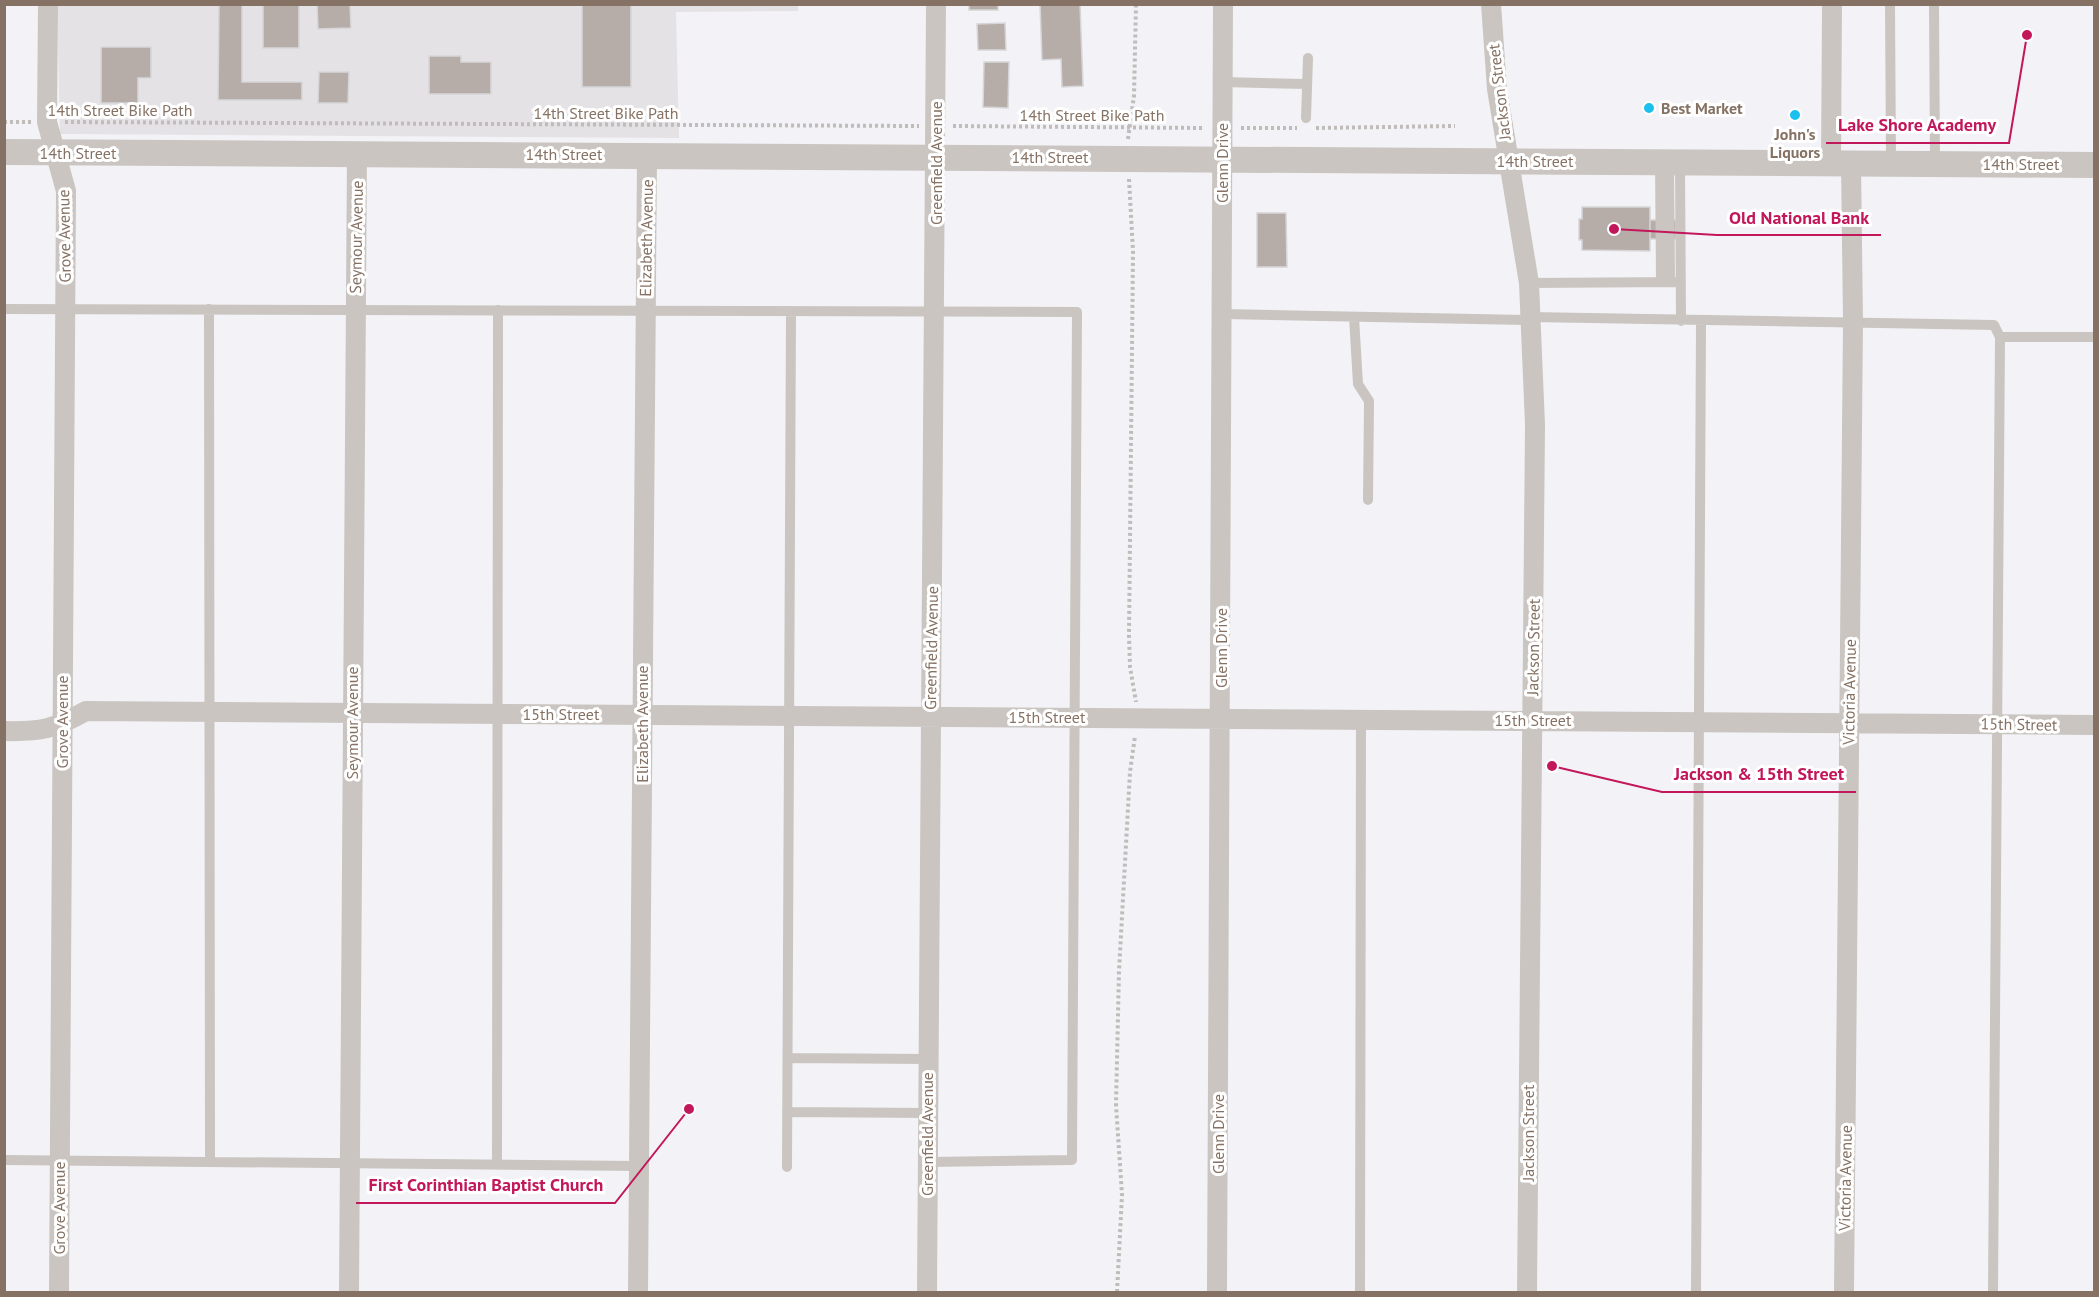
<svg xmlns="http://www.w3.org/2000/svg" width="2099" height="1297" viewBox="0 0 2099 1297" font-family="'PT Sans',sans-serif">
<rect width="100%" height="100%" fill="#f3f3f7"/>
<path fill="#e4e2e4" d="M798 4V11L676 12 679 138 60 134 57 5Z"/>
<path fill="#b7ada8" stroke="#d6d6d8" stroke-width="1.5" d="M219 4H242V82H302V100H218Z
M263 4H299V48H263Z
M317 4H350L351 28 318 29Z
M582 4H631V87H582Z
M969 4H998V10H969Z
M1040 4H1080L1083 86 1062 87 1061 59 1042 60Z
M1005 23 1006 50H978L977 24Z
M101 47H151V78H138V103H101Z
M429 56H461V62H491V94H429Z
M984 62H1009L1008 108 983 107Z
M319 72H349L348 103H318Z
M1582 207H1650V251L1582 250V240H1579V219H1582Z
M1257 213H1286L1287 267H1257Z
M1650 220H1676V239H1650Z"/>
<g fill="none" stroke-linecap="round" stroke-linejoin="round">
<path stroke="#bfbcb9" stroke-width="4" stroke-dasharray="3 3" stroke-linecap="butt" d="M4 122H31
M65 122 919 126
M953 126 1204 128
M1241 128H1297
M1316 128 1455 126
M1128 139 1134 96 1136 4
M1129 179 1133 251 1129 635 1130 667 1136 702
M1117 1292 1122 1195 1116 1105 1119 971 1130 772 1135 736"/>
<path stroke="#cac5c1" stroke-width="10" d="M1890 4 1891 163
M1934 4 1935 163
M1222 82 1307 84
M1306 118 1308 58
M1660 162 1661 282
M1669 162 1670 282
M1680 162 1681 321
M1529 283 1681 282
M4 309 1077 312 1072 1160 927 1162
M209 309 210 1162
M1223 314 1531 320
M1354 317 1358 384 1369 401 1368 500
M1531 317 1994 325 2000 337 1993 1292
M2000 337H2094
M788 1058 928 1059
M787 1112 928 1113
M4 1160 639 1166
M497 1164 498 310
M787 1167 791 311
M1360 1292 1361 719
M1696 1292 1701 322"/>
<path stroke="#cac5c1" stroke-width="20" d="M48 4 47 122 66 191 59 1292
M1491 4 1497 89 1529 283 1535 425 1527 1292
M1831 163 1832 4
M4 731C41 732 54 729 86 711L2094 725
M349 1292 357 153
M638 1292 647 155
M927 1292 936 4
M1217 1292 1223 4
M1844 1292 1853 322 1851 163"/>
<path stroke="#cac5c1" stroke-width="26" d="M4 152 2094 165"/>
</g>
<g fill="#1cc0ee" stroke="#fff" stroke-width="2">
<circle cx="1649" cy="108" r="6"/>
<circle cx="1795" cy="115" r="6"/>
</g>
<g text-anchor="middle" dominant-baseline="central" stroke-width="6" stroke-linejoin="round" paint-order="stroke">
<g font-size="16" fill="#867264" stroke="#fff">
<text transform="translate(1499 92) rotate(-97)">Jackson Street</text>
<text x="120" y="110">14th Street Bike Path</text>
<text x="606" y="113">14th Street Bike Path</text>
<text x="1092" y="115">14th Street Bike Path</text>
<text x="78" y="153">14th Street</text>
<text x="564" y="154">14th Street</text>
<text x="1050" y="157">14th Street</text>
<text x="1535" y="161">14th Street</text>
<text transform="translate(936 163) rotate(-90)">Greenfield Avenue</text>
<text transform="translate(1222 163) rotate(-90)">Glenn Drive</text>
<text x="2021" y="164">14th Street</text>
<text transform="translate(64 236) rotate(-91)">Grove Avenue</text>
<text transform="translate(356 237) rotate(-89)">Seymour Avenue</text>
<text transform="translate(646 238) rotate(-89)">Elizabeth Avenue</text>
<text transform="translate(1533 647) rotate(-89)">Jackson Street</text>
<text transform="translate(931 648) rotate(-89)">Greenfield Avenue</text>
<text transform="translate(1221 648) rotate(-90)">Glenn Drive</text>
<text transform="translate(1849 692) rotate(-89)">Victoria Avenue</text>
<text x="561" y="714">15th Street</text>
<text x="1047" y="717">15th Street</text>
<text x="1533" y="720">15th Street</text>
<text transform="translate(62 722) rotate(-90)">Grove Avenue</text>
<text transform="translate(352 723) rotate(-90)">Seymour Avenue</text>
<text transform="translate(642 724) rotate(-90)">Elizabeth Avenue</text>
<text transform="translate(2019 724) rotate(1)">15th Street</text>
<text transform="translate(1528 1133) rotate(-90)">Jackson Street</text>
<text transform="translate(927 1134) rotate(-90)">Greenfield Avenue</text>
<text transform="translate(1218 1134) rotate(-90)">Glenn Drive</text>
<text transform="translate(1845 1178) rotate(-89)">Victoria Avenue</text>
<text transform="translate(59 1208) rotate(-90)">Grove Avenue</text>
</g>
<g font-size="16" font-weight="bold" fill="#867264" stroke="#fff" text-anchor="start">
<text x="1661" y="108">Best Market</text>
<text x="1795" y="134" text-anchor="middle">John's<tspan x="1795" dy="18">Liquors</tspan></text>
</g>
</g>
<path fill="none" stroke="#c2185b" stroke-width="2" d="M2027 35L2009 143H1826M1614 229L1717 235H1881M1552 766L1662 792H1856M689 1109L615 1203H356"/>
<g fill="#c2185b" stroke="#fff" stroke-width="2">
<circle cx="2027" cy="35" r="6"/>
<circle cx="1614" cy="229" r="6"/>
<circle cx="1552" cy="766" r="6"/>
<circle cx="689" cy="1109" r="6"/>
</g>
<g font-size="18" text-anchor="middle" font-weight="bold" fill="#c2185b" stroke="#fff" stroke-width="6" stroke-linejoin="round" paint-order="stroke">
<text x="1917" y="131">Lake Shore Academy</text>
<text x="1799" y="224">Old National Bank</text>
<text x="1759" y="780">Jackson &amp; 15th Street</text>
<text x="486" y="1191">First Corinthian Baptist Church</text>
</g>
<rect width="2099" height="1297" fill="none" stroke="#867264" stroke-width="12"/>
</svg>
